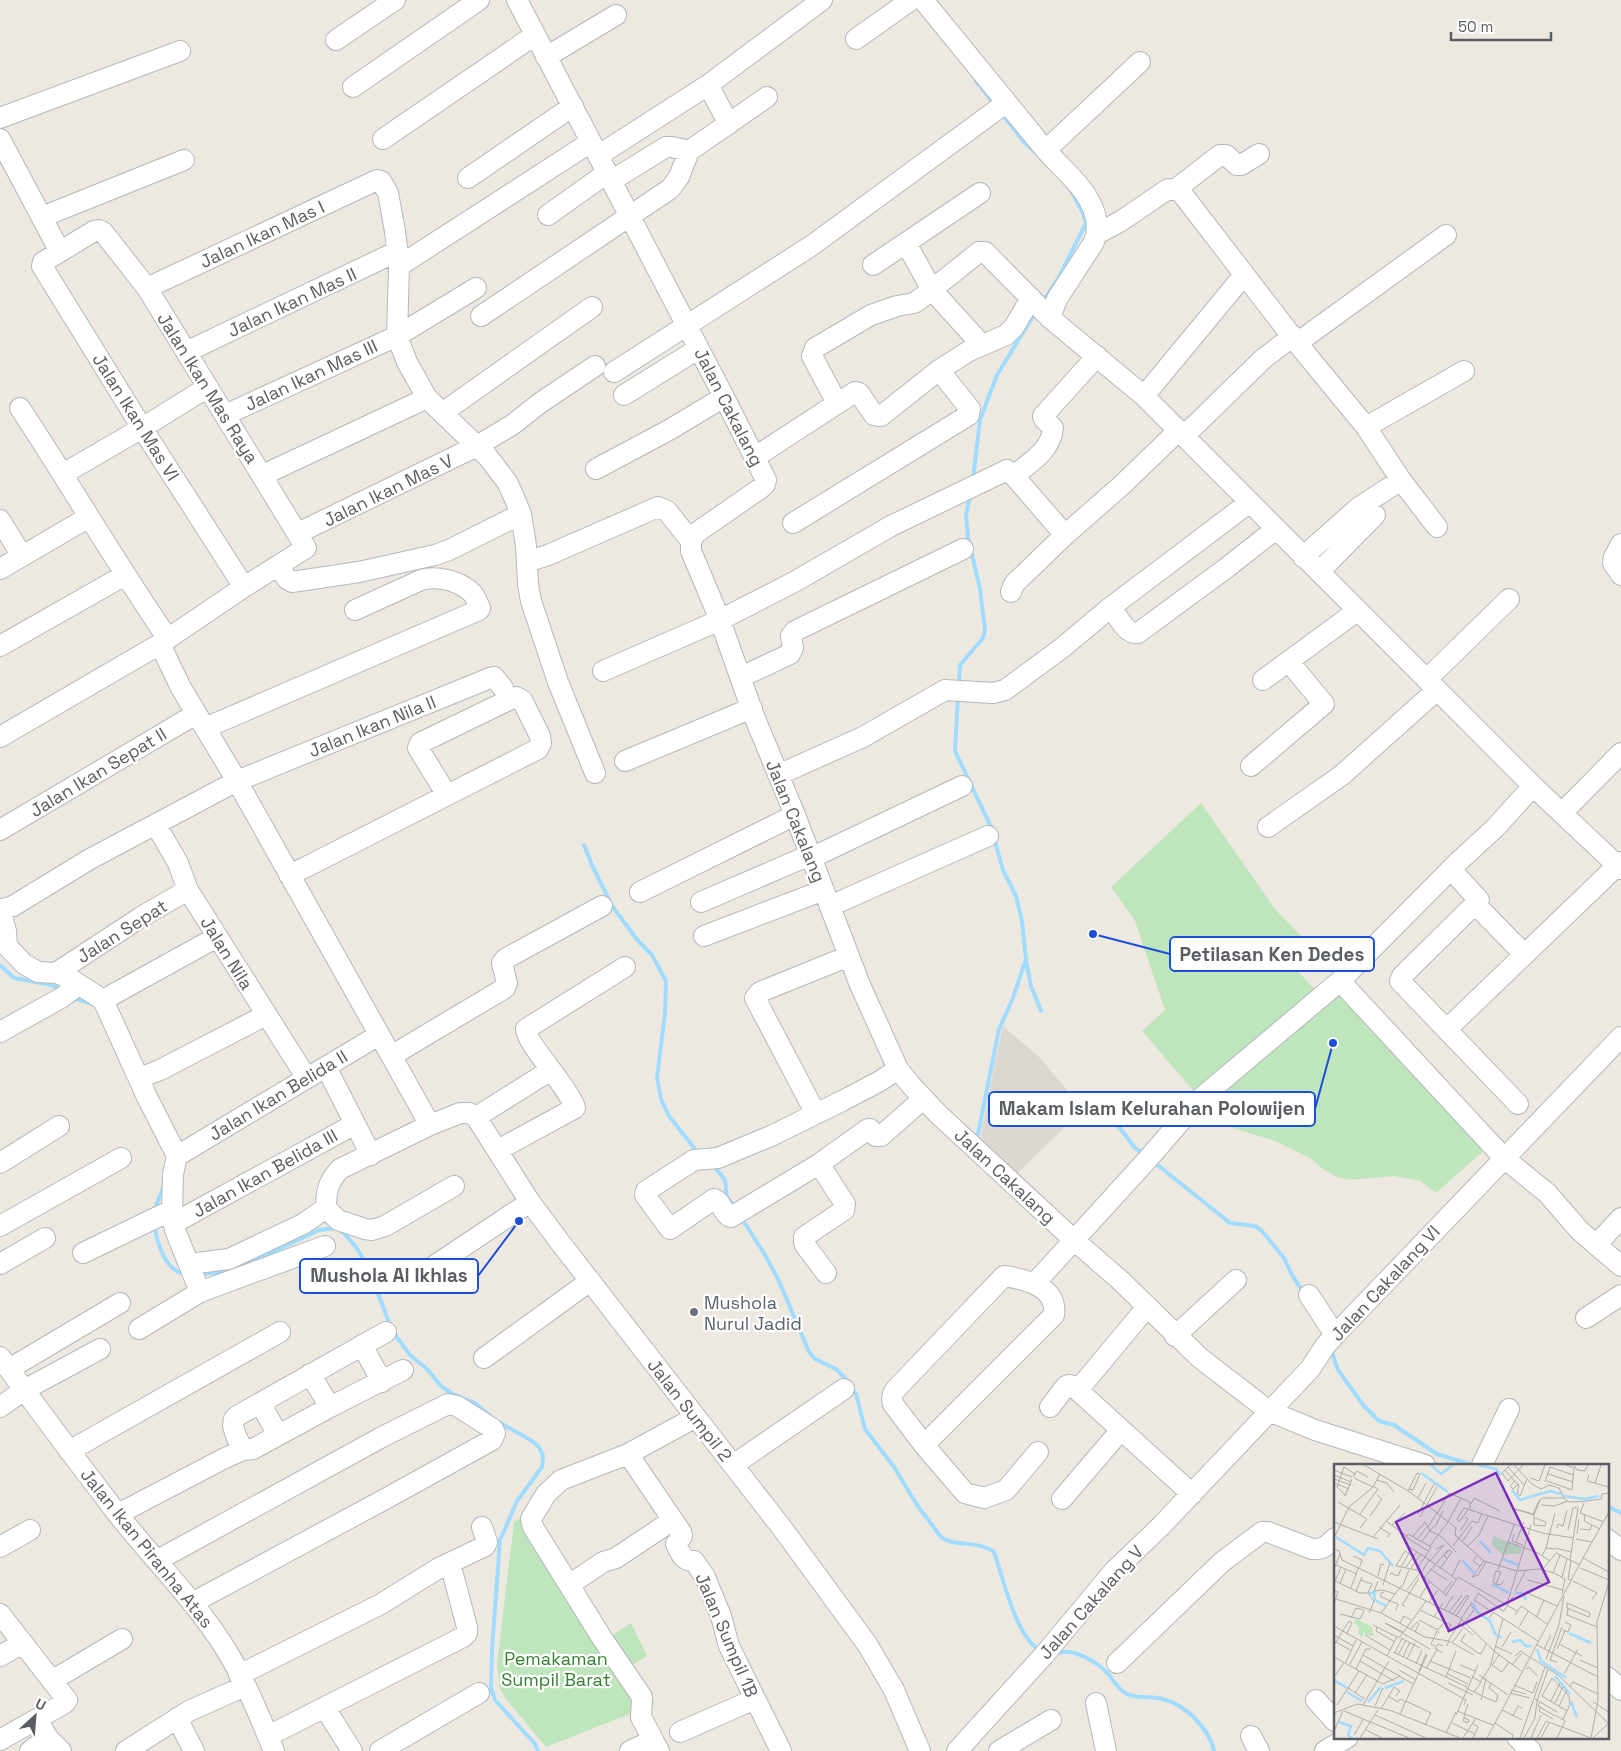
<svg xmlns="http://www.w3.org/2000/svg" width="1621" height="1751" viewBox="0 0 1621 1751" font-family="'Space Grotesk',sans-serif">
<rect width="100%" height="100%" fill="#ede9e1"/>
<path fill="#ddd8cf" d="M1003 1026 1039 1057 1083 1109 1016 1175 980 1140 996 1057Z"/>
<path fill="#bfe5bc" d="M1201 803 1275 909 1301 936 1281 953 1318 993 1197 1095 1142 1031 1165 1010 1135 921 1111 887Z
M1341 987 1489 1146 1436 1193 1420 1181 1394 1176 1347 1180 1335 1176 1323 1169 1310 1158 1275 1141 1191 1115Z
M530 1513 606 1639 631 1623 647 1656 632 1665 655 1704 546 1747 506 1699 500 1689 497 1664 514 1522Z"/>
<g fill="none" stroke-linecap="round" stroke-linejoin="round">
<path stroke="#9fdcff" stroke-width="4" d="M976 81 995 105
M1002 114 1024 142 1037 154
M1042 303 1059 277 1086 223 1083 213 1072 192
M973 479 980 420 997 375 1035 313
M959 685 960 665 983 638 985 630 980 589 968 537 966 515 970 496
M958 697 955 751 993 831
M994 838 1003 870 1016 896 1022 921 1026 960 1031 986 1041 1011
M584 845 592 865 612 906 639 942 652 955 666 981 665 1013 657 1078 661 1099 669 1116 698 1153
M0 965 14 978 52 985 61 991
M73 998 93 1004
M1109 1114 1135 1148 1145 1155
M978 1134 999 1029 1013 998 1025 962
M1154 1162 1230 1223 1255 1226 1262 1231 1284 1258 1292 1275 1303 1292
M713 1165 725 1180 727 1197 734 1207
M156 1210 157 1203 164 1186
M741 1217 765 1255 778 1279 809 1352 815 1359 836 1369 845 1378 856 1394 865 1429 894 1467 917 1505 941 1537C953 1547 978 1540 994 1552 1003 1577 1016 1638 1040 1650
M154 1225C157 1242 165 1272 186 1274
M237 1266 258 1259 319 1230 336 1228 344 1233 356 1247 367 1265 390 1325
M200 1274 214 1273 228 1269
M393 1332 410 1355 427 1369 442 1387 453 1394 475 1403 491 1417
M1331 1350 1338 1370 1364 1406 1379 1421 1394 1425 1437 1454 1473 1465
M497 1421 532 1441 539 1447 543 1456 542 1467 517 1501 500 1540 492 1650 491 1688 495 1700 535 1744 538 1751
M1607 1506 1621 1513
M1054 1654C1059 1653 1065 1651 1069 1652 1083 1654 1100 1664 1109 1675 1115 1682 1118 1690 1127 1694 1138 1699 1150 1696 1162 1699 1185 1704 1209 1728 1214 1751"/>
<defs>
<path id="minor" d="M517 0 724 397 766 480 765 484 761 488 696 533 691 541V551L720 620 754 716 795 815 860 985 898 1069 910 1084 938 1114 1074 1240 1120 1280 1200 1358 1269 1411 1315 1430 1425 1465
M923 0C963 49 1003 98 1043 147 1058 165 1079 181 1090 202 1097 215 1099 228 1094 242L1057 299 1050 318 1144 396 1533 786 1621 869
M856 39 911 0
M336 40 395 0
M546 57 616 15
M708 85 729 124
M353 87 479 0
M0 118 180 51
M0 139 60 252
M383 139 535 35
M1046 150 1140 62
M599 155 708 85 822 0
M468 178 573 106
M611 181 666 147H672L689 151
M1176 189 1220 155H1226L1237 165H1241L1259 154
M548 215 607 173
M42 217 184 160
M1097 234 1121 221 1168 189 1180 191 1297 343 1366 427 1401 480 1437 527
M906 243 932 290 981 344
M873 265 980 193
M399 266 591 142
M147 288 377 180 381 181 388 193 395 231 399 266 397 336 407 362 427 398 488 457 507 482 514 497 521 514 526 546 528 584 531 601 558 682 595 773
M481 316 670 189 679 177 689 151 767 97
M1297 343 1446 235
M186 352 398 251
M614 372 811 246 1006 103
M624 395 698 349
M1144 396 1244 275
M837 403 812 356 815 348 871 315 897 306 914 303 924 296 979 252H985L1050 318
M20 408C70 484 116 563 168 639
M442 413 592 307
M225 415 397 336 476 288
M1366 427 1464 371
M1184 436 1263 359 1293 336
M755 457 855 392 859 393 874 415 881 416 939 370 969 351 1006 335 1014 327 1031 298
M596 469 669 430 724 397
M63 474 142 428 208 387
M263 475 427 398
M1014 476C1030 462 1051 451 1053 428L1044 419 1043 416 1097 356
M0 520 22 556
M793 523 969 415 970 409 939 370
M298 533 477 446 512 425 540 403 595 366
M1621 544 1614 557 1613 563 1621 575
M1303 557 1358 508 1401 480
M527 562 548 555 658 507 667 511 691 541
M279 566 287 579 292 582 359 572 435 555 449 550 521 514
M0 569 89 517
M1319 572 1375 515
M1011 592 1014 584 1065 535
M1111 607C1117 615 1126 635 1138 633L1225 569 1276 529
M160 644 181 688 237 781 430 1125
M0 646 125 575
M603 671 720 620 794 582 891 526 1007 470 1014 476 1065 535 1122 485 1179 430
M741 677 790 654 793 648 791 636 795 631 963 549
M1427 679 1509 599
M1263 680 1357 611
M205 728 479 610 480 608C478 603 475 595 470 591 458 581 437 575 421 580L355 610
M0 737 160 644 244 587 306 548 147 288 103 232 99 230 94 231 43 262 42 266 142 428 244 587
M625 761 752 708
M1251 766 1324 704 1289 662
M778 775 863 737 945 690 993 693 1005 690 1062 648 1111 607 1250 502
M1562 813 1621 753
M156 825 178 863 188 890 306 1077
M1268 827 1342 775 1437 690
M0 830 196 714
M811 858 962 786
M289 875 306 867 538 749 541 743 540 736 522 700 516 697 511 699 420 743 418 748 447 795
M1456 875 1479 900 1475 904 1524 954
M640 892 795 815
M701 902 810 855
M1475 904 1402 976 1400 981 1518 1104
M830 906 988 836
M0 909 6 931 7 946 24 964 38 972 56 973 69 978 103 1000 147 1097 177 1156 173 1174 172 1216 175 1230 200 1292
M0 910 13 906 90 859 237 781 490 678 494 677 503 688
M704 936 824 890
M56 973 141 917 188 890
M1340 981 1504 1158 1547 1193 1580 1231 1621 1266
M103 1000 217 937
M1447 1029 1621 862
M0 1032 61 998 79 985
M391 1056 505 988 507 983 502 963 505 959 602 906
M326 1067 371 1155
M898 1069 880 1081 842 1101 773 1135 718 1158 694 1160 646 1191 645 1195 670 1229 714 1199C723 1202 722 1214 731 1217L819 1164 868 1129H870L876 1136H881L923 1099
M139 1078 160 1070 266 1015
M816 1114 755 998 760 992 849 956
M476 1117 551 1070
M498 1150 575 1108C570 1089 525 1042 526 1029L625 967
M177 1156 379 1035
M0 1163 59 1126
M819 1164 845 1204 844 1210 804 1237V1242L805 1245 826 1273
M454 1186 385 1226 372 1230 365 1229 338 1220 326 1208C326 1191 328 1182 340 1169L430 1125 460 1113H469L476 1117 530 1202 559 1241 782 1528 867 1644 894 1690 920 1751
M174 1223 355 1124
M0 1226 121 1158
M1596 1245 1621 1218
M83 1253 172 1210
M0 1264 45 1238
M189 1264 229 1259 303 1224 326 1208
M422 1274 530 1202
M1035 1283 1147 1160 1201 1098 1340 981 1456 864 1496 827 1533 786
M1309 1295 1335 1335
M1586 1318 1621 1295
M139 1329 200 1292 325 1246
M1175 1336 1236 1280
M362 1345 382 1382
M0 1357C38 1409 77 1461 116 1512 152 1558 194 1599 225 1648 245 1680 260 1717 274 1751
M484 1358 590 1281
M9 1369 120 1303
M310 1374 330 1407
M1078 1390 1147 1307
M260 1403 278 1435
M0 1407 24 1390 100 1349
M1050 1407 1066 1386 1069 1385 1073 1386 1192 1494
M924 1445 1054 1315C1058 1287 1025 1279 1004 1276L896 1389C892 1394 891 1398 893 1404L924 1445 965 1493 984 1498 1006 1490 1038 1452
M243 1450 236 1436 233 1426 234 1419 237 1416 386 1332
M69 1451 280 1332
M628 1454 681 1532 682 1536 676 1544C680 1553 684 1562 694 1561L705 1577 721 1616 729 1646 781 1751
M733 1465 844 1389
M1482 1465 1509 1409
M1062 1499 1121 1430
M118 1514 223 1459 243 1450 253 1449 330 1407 403 1370
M1607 1539 1621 1550
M0 1547 30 1530
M158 1560 382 1437 448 1404 457 1406 493 1429 495 1433 492 1440 387 1498 192 1603
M569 1585 603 1562 616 1558 673 1520
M0 1614 67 1700 65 1703 0 1740
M0 1656 23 1643
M1117 1663 1222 1562 1262 1532H1268L1312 1549C1323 1550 1328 1545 1335 1538
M239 1675 381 1604 439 1568 485 1546 487 1542 482 1527
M1607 1677 1621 1690
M53 1680 122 1639
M1316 1700 1335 1721
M1096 1703 1106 1751
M325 1708 352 1751
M177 1718 194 1751
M37 1719 48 1738 61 1751
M680 1732 755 1699
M268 1736 463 1637 467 1633V1627L450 1563
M1251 1736 1259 1751
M1517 1737 1531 1751
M653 1740 641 1717 642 1697 602 1638 533 1527 531 1519 546 1494 561 1480 628 1454 696 1417
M30 1751 48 1738
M126 1751 189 1711 245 1686
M380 1751 479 1693
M630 1751 653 1740 659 1751
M957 1751 1044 1655 1114 1571 1161 1526 1310 1369 1325 1346 1335 1335 1621 1037
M999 1751 1051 1720
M1325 1751 1348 1737"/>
</defs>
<use href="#minor" stroke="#b4b8bc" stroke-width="22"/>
<use href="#minor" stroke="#fff" stroke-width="20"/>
</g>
<circle fill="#6b7280" stroke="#fff" stroke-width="2" cx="694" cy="1312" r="5"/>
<g text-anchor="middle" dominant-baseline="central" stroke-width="4.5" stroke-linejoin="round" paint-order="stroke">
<g font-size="18" fill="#5a5e62" stroke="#fff">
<text transform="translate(262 234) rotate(-25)">Jalan Ikan Mas I</text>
<text transform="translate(292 302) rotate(-25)">Jalan Ikan Mas II</text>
<text transform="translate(311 375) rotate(-25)">Jalan Ikan Mas III</text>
<text transform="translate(208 388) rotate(58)">Jalan Ikan Mas Raya</text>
<text transform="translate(729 407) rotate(63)">Jalan Cakalang</text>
<text transform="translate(136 417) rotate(58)">Jalan Ikan Mas VI</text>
<text transform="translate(388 490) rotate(-26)">Jalan Ikan Mas V</text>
<text transform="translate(372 726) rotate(-22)">Jalan Ikan Nila II</text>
<text transform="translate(98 772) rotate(-31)">Jalan Ikan Sepat II</text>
<text transform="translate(796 821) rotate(68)">Jalan Cakalang</text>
<text transform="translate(122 931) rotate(-32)">Jalan Sepat</text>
<text transform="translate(227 953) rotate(58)">Jalan Nila</text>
<text transform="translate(278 1095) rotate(-31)">Jalan Ikan Belida II</text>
<text transform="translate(265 1173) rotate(-29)">Jalan Ikan Belida III</text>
<text transform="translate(1005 1176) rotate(43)">Jalan Cakalang</text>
<text transform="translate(1385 1283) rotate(-47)">Jalan Cakalang VI</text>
<text transform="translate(690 1410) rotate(52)">Jalan Sumpil 2</text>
<text transform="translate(147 1548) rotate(51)">Jalan Ikan Piranha Atas</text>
<text transform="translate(1091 1602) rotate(-48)">Jalan Cakalang V</text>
<text transform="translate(727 1635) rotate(67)">Jalan Sumpil 1B</text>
</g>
<g font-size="18" fill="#5b616d" stroke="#fff" text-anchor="start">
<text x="704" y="1302">Mushola<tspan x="704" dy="21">Nurul Jadid</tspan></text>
</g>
<g font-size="18" fill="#348132" stroke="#fff">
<text x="556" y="1658">Pemakaman<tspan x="556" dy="21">Sumpil Barat</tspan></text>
</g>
</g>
<g transform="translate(1334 1464)">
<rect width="275" height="275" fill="#ede9e1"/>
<path d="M160 72 188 84 187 89 169 91 157 80ZM22 155 38 163 40 172 32 171 29 167V173L24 170 25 163 20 159Z" fill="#bfe5bc"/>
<path fill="none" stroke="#9fdcff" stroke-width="2.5" d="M97 1 107 10 119 1M144 1 162 5 167 11M87 9 114 28M178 26 186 36 216 27 227 30M230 32 251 35 265 32M2 73 30 91 34 84 46 87 59 102M146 77 157 89M169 95 184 101M128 96 140 109M158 120 175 129M181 129H189L192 136M35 130 40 128 41 136 52 142M139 139 143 148 156 157 161 170 168 174M235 169 257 179M178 178 186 176 192 182H198M203 185 207 197 232 214M221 212 236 230M0 216 13 224M51 224 70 217M13 228 28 237M34 238 47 223M237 238 243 253M5 258 17 262 14 271 17 274"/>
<path fill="none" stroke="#aeadaa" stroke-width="1" d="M30 1 76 28 122 64 121 71 150 97 183 107 205 105 220 109 231 115 228 130M176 1 168 9 174 17 189 1M180 1 198 20 207 25 215 21 225 24 230 34H209L205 37 199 50 178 44 200 51 206 36M240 1 243 6 251 7 254 1M174 3 190 21M0 6 18 13M171 6 185 22 183 30M214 10 239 18M0 11 17 18M255 11 253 17 275 23M19 13 23 7 34 13M20 14 39 23M196 14 205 17 211 1M0 15 17 21M43 16 53 19 60 28M181 17 176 22 179 25 185 20M213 17 238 26 240 4 232 1M211 18 216 3 239 11M0 19 15 25M261 19 267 1M74 27 83 9 86 10 79 26 75 25M183 29 186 32 193 15M11 32 18 15M12 32 3 23 10 3 21 10M84 34 92 19M230 34 235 38 253 37 267 35 268 30 275 29M4 38 33 55 26 64M250 39 246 49 270 58M137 40 140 34 166 47M207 41 220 42 234 37M275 48 249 94 275 108M26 50 44 25 39 22M84 50 100 20M103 50 115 29 136 38V46L208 69 240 74M200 50V61L211 62 212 58 201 54M251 51 250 57 266 65M36 52 48 35 43 31M86 53 103 23M52 57 73 72M0 58 44 75M125 58 134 46M126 58 123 55 130 44 136 46M58 61 71 49M45 63 56 70 54 73M94 63 103 49M101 63 109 47M111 63 127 34M223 64 224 60 229 62 233 46M246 65 256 66 258 61M234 66 239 44 243 43M126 67 134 55 131 53M180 70 178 77 189 81M243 70 245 55M79 72 91 58 96 67 108 73 122 88M39 73 66 41M0 74 15 43 39 23 46 10M84 74 94 62M242 75 258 78M88 77 100 62M128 78 138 63M174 78 204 89 216 97M182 78 190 58M96 82 110 63M119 82 138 57 144 59 148 49M75 83 91 93M133 83 145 71 154 52M212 84 221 49M221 84 237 88M0 85 5 87 8 96 125 153 160 187 187 207M19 92 28 96 26 102M80 92 71 87 62 102 82 106 113 132M143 92 139 97 146 102M208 92 212 84 221 85M91 93 122 115M236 96 244 43M96 97 110 81 102 85M150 97 138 113 144 111 152 98M237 97 234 115 237 116M2 101 23 110M67 103 75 89M72 103 83 88M77 104 87 90M106 104 107 103 118 88 115 86 110 92 113 94M246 104 275 116M0 105 6 90M96 105 113 116M209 105 222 89 246 101M82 106 91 93 97 83 74 70 72 73 94 87M164 106 180 61M56 109 64 112 67 105M219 109 226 91M86 111 95 96M44 112 47 100 50 101M118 112 126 96M228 113 233 95M89 115 114 86M27 116 38 120 34 129M194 116 229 126M1 117 26 129H34M44 117 40 127 49 126 61 130M239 117 263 129 258 135M6 119 12 105M0 120 7 103M162 120 167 108 162 107 159 118 162 120 166 121 170 117M49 121 56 98M68 123 75 106M17 124 25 102M73 126 85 110M0 127 4 128 0 140M22 127 28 113M181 127 192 106M50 128 47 129V133L64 140 62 146M191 128 223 142M34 129 40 137 35 149M109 129 118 117M144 129 169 147M145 129 140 136 155 146M112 131 124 113 183 147M86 133 96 117M2 135 47 149 91 173 114 177 128 155M95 138 104 126M233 139 256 149 255 153 233 144ZM173 140 197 61M71 142 68 141 85 114M234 145 233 151 263 163M86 146 117 161 113 168M110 146 119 132M115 148 128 131M169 148 179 133M47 149 67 122M6 150 26 155 30 147M119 150 132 132H135L122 152M181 151 187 142 213 160M100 153 109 139M17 154 22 144 30 146M155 154 159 148 204 177M202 154 210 136M127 155 138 138M85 156 104 166 110 158M131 158 140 146 137 141M66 159 70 152 77 156M125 159 139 171M39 161 63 173M0 162 132 236 130 241M43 163 42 167 61 178M185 163 194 148M77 165 83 158 85 160 81 168M229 166 234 168 237 161 231 158M69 168 51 159 96 185M131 170 127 177 144 189 147 190 152 180M0 171 19 182M31 171 56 186M67 174 86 184M0 177 16 186M119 178 129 164M225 180 248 192M0 181 15 157 18 159 12 171M203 181 264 213M101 182 97 180 103 167 105 169M113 182 115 177 140 191M161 182 178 190M168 183 177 168M210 185 217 171M223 185 231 167M59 188 133 223M61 189 68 174M108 189 101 184 104 180 109 182M29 191 79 220M64 191 72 176M165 191 158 201 168 208 175 198M53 192 63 173H66L92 137M181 192 187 187 195 193M0 193 49 220 66 212M69 193 76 178M196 193 224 211 275 260M73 195 81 179M212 195 225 161 230 132M246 196 264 204M26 197 60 217M96 197 137 214M12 198 22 176M223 198 216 196 228 163M16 200 28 178M82 200 88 186M126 201 141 207M178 201 188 189M22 205 32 185H37M92 205 103 185M192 205 195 203 203 212M65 206 81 215M114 210 134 220M230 210 244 185M145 211 174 231M0 213 10 199M112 213 122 187M138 213 147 218 140 228M147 217 156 203 169 154M114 219 139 231M180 221 199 229 203 218M235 223 239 218 264 230M14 224 31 235M132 224 148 232M177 226 192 230M21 229 33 211M176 229 196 234M54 232 64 238 66 235 72 238M148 232 162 238 164 231 155 224 157 219M201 235 223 248M147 236 152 214M72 237 97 249 91 261M217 237 226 219M206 238 204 242 221 252M259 238 275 248M221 239 229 223M3 241 25 207M29 241 55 197M41 242 49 224M225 242 233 226M206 243 205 247 219 255M47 245 60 223 66 227 62 232M168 246 188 256M10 247 75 274M123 247 159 261M0 249 23 240 55 246 126 274M66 250 93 191 92 190 85 207M41 251 92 274M122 251 144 201M221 251 231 257 223 274M179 252 184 242 188 244M130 254 135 256 134 259 129 257 130 254 131 248 134 240M229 256 236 240 235 232 218 214 208 232 233 247M118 259 141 270M138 259 144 263 139 274M161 259 179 271 178 274M32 266 48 274M0 267 9 247M112 269 122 248M20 271 29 256M26 274 44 246M129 274 142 254M153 274 249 94M186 274 211 203M190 274 201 254 203 237 214 205M197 274 207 251M203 274 212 257 257 274M207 274 215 259M257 274 264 236 263 158 275 118M259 274 275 259"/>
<path fill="#7b2cbf" fill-opacity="0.15" stroke="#7b2cbf" stroke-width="2.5" d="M162 9 215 118 115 167 62 58Z"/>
<rect width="275" height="275" fill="none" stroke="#5a5e62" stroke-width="2.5"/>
</g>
<path fill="none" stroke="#1d4ed8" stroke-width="2" d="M1093 934L1170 954M1333 1043L1315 1109M519 1221L478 1276"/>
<g fill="#1d4ed8" stroke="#fff" stroke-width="2">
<circle cx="1093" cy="934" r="5"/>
<circle cx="1333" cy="1043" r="5"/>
<circle cx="519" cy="1221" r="5"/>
</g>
<g fill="#fff" stroke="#1d4ed8" stroke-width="2">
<rect x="1170" y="937" width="204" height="34" rx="5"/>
<rect x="989" y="1092" width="326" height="34" rx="5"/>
<rect x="300" y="1259" width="178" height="34" rx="5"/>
</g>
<g font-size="19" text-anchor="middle" font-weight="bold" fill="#5a5e62">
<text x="1272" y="961">Petilasan Ken Dedes</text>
<text x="1152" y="1115">Makam Islam Kelurahan Polowijen</text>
<text x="389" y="1282">Mushola Al Ikhlas</text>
</g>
<g transform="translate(35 1716) rotate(26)" stroke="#ffffff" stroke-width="4" paint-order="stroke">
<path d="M0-4L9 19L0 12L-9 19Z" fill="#5a5e62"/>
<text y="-8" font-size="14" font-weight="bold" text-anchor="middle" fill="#5a5e62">U</text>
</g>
<path d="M1451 32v8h100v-8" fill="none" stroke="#5a5e62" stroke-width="2.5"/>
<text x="1458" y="32" font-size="15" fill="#5a5e62" stroke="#ffffff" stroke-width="4" paint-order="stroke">50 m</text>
</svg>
